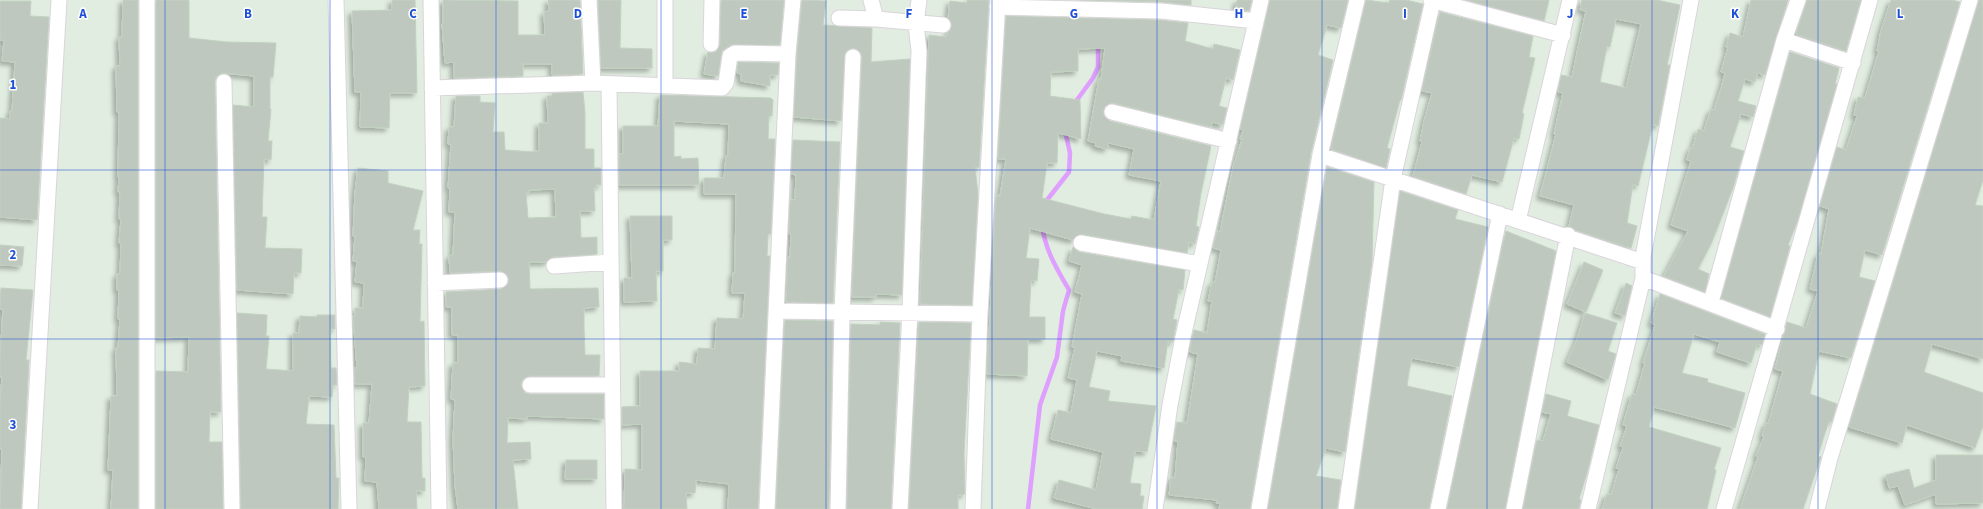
<svg xmlns="http://www.w3.org/2000/svg" width="1983" height="509" viewBox="0 0 1983 509" font-family="'Source Sans 3',sans-serif">
<defs>
<filter id="shadow"><feDropShadow dx="-3.5" dy="3.5" stdDeviation="2" flood-color="#0004"/></filter>
</defs>
<rect width="100%" height="100%" fill="#e1ede1"/>
<g fill="none" stroke-linecap="round" stroke-linejoin="round">
<path stroke="#de9fff" stroke-width="4.5" d="M1074 104 1093 78 1098 67V42
M1045 205 1047 200 1069 172 1070 153 1065 131
M1028 509 1040 405 1057 357 1063 311 1069 290C1057 269 1045 250 1042 225"/>
</g>
<path fill="#bfc8be" stroke="#c1d2c0" fill-rule="evenodd" filter="url(#shadow)" d="M123 0H138V509H111L113 470H108L111 396H117L116 348H118L120 319H118L119 290H117V274H120L121 244 119 243 121 219H119L120 192H118L119 177H118L119 112H117L116 66H120L119 37H122Z
M156 0H189V38L227 42 276 43 273 77H270V109H271L268 141H272L271 160 264 159 262 217H267L265 248 302 249 301 273H294L293 294 237 290 233 105 254 107V76L222 73 216 77 215 82 221 412H210L209 442H222L223 509H156V371L188 372 189 337 156 338Z
M392 0H415L417 93H390L389 128 360 127 361 92H355L352 11 392 10Z
M443 0 518 1V35H545L544 12 549 11 548 0H580L583 74 552 75V64H523V76L454 78V62L445 63 442 24H443Z
M598 0H621L620 48 652 49V68H601Z
M721 0H784L780 45H730L722 51 718 76 704 74 708 52H716L720 45Z
M802 0 826 1 823 25 872 28 871 62 910 59 902 295 876 294V297H852L862 57 861 53 854 48 845 53 841 121 794 117 797 55Z
M967 0H989L979 168 975 167 978 194 972 305 920 304 929 35 946 37 952 26 948 18 950 1 967 3Z
M1079 0H1191V5L1161 2Z
M1237 0H1252L1249 11 1236 10Z
M1270 0H1348L1341 28 1327 25 1318 55 1333 60 1311 153 1250 509H1219L1220 503H1216L1217 500 1169 495 1171 477 1175 478 1178 441H1174L1177 422 1187 423 1198 354 1190 352 1192 339 1194 330 1207 333 1212 301H1208L1212 282 1215 283 1221 250 1213 248 1217 231 1220 232 1234 162H1235L1242 139H1240L1243 130 1240 129Z
M1366 0 1389 3 1390 0H1406L1423 4 1401 100H1400L1387 148 1390 149 1386 168 1331 149Z
M1466 0H1549L1544 21Z
M1582 0H1657L1680 5 1667 65H1670L1658 126 1653 124 1638 186 1633 184 1627 223 1637 226 1631 248 1575 230 1569 226 1574 205 1540 196 1556 134H1554L1563 93 1558 92 1561 75 1572 77 1578 48 1586 11 1580 10ZM1616 19 1641 24 1626 88 1600 82 1607 46 1610 47Z
M1751 0H1788L1765 75 1758 73 1755 82 1745 79 1738 101 1756 106 1753 117 1741 114 1730 147 1744 151 1733 188 1712 242 1698 269 1709 274 1705 292 1664 276 1688 231 1671 225 1691 161 1687 160 1690 148 1692 149 1698 129 1704 131 1711 109 1714 110 1722 85 1725 73 1721 72 1728 47H1726L1730 33 1743 37Z
M1807 0H1861L1846 51 1796 34Z
M1891 0H1952L1960 2 1882 255 1865 250 1859 277 1875 281 1851 358 1819 351 1810 394 1837 404 1832 422 1829 421 1824 436 1818 456 1821 457 1803 509H1740L1758 457 1756 456 1764 437 1762 436 1766 423 1768 424 1783 371 1775 369 1787 322 1806 328 1818 291 1810 289 1818 254H1821L1829 209 1820 206 1837 147 1846 150 1857 116 1854 115 1858 97 1865 98 1879 51H1877L1881 30Z
M1979 0H1983V180L1975 205 1983 206V359L1932 344 1924 372 1983 393V426L1975 448 1907 425 1902 443 1849 427Z
M0 1H31L30 16 49 17 37 220 0 217V118L10 119V111H12L15 62 2 61 4 40H0Z
M1440 12 1533 36 1529 57 1535 58 1522 113 1524 114 1519 139 1514 138 1502 182 1472 175 1466 194 1413 176 1422 142 1420 141 1424 121 1432 93 1422 91Z
M1006 16 1160 20 1188 23 1185 41 1213 49 1214 44 1240 50 1233 80 1226 78 1219 106 1227 108 1223 125 1212 122 1211 127 1114 103 1105 106 1104 115 1110 121 1211 146 1201 193 1196 226 1199 227 1195 244 1189 242 1187 253 1083 234 1078 235 1073 240 1030 228 1026 258 1039 259 1037 281 1031 280 1029 317H1045V339H1028L1027 376 987 374 996 196H1000L1006 159H998ZM1105 48 1101 80 1099 79 1088 141 1096 143 1095 146 1107 149 1109 143 1134 149 1129 175 1161 181 1154 220 1132 216 1131 219 1104 214 1042 198 1047 163H1057L1058 133 1081 139 1080 100 1050 96 1051 72 1078 71V49Z
M1790 52 1839 68 1835 84H1837L1798 220 1788 245 1790 246 1770 317 1721 298Z
M738 62 779 63 778 75H770V86L741 81V74L737 73Z
M583 92 585 112V149H594V168H601V185H596V188H594L595 211H580L581 238 597 237V254L553 257 546 262H529L530 289 598 288 599 307 584 308V327L585 355H600L599 376H530L522 380 521 385 525 393 530 394H604V419L527 416V419L508 418 507 443 530 442 531 459 513 460 518 509H458L455 486 453 439 455 400 451 399 453 363H458V335H452V307H446V292L501 289 508 284 509 280 507 275 500 271 450 273 449 256 453 255 455 212H449L450 188H448L451 144H448L449 127H454L456 96H480V102L495 103 493 132H504L505 150 534 152V151H539V123H548L547 96H552V93ZM555 189 556 217 528 218 526 193H529V190Z
M660 95 771 98 773 100 772 116H769L768 139H775L771 234H768L767 256H770L758 509H728L729 484 696 480 695 493H686L687 509H624L625 469 642 470V424L622 425V407L640 406V371H679V362L697 364 698 348 715 349 717 318 743 319 745 293H732L733 273H735L736 194H704V178H724L726 156H728L729 124 674 121V157L681 156V159L698 158 699 185H619V154H623V126H658Z
M793 140 840 142 833 303 786 302 788 257 790 258 791 234H789L790 200H795L796 175 791 174Z
M1327 167 1374 182 1372 262 1345 452 1326 448 1316 476 1341 480 1337 509H1268Z
M358 168 388 171V183L423 191 413 230H420L419 244H422L420 322 424 321 425 386 409 387 407 422H421L422 478H425V491H416L417 509H379L377 482 365 481 366 457H363V423H369L372 384H355L354 368H357L353 316H355V308H363L364 283 355 282 357 261H353L355 236H353L355 193Z
M1400 191 1458 210 1455 219 1488 227 1459 367 1412 358 1409 372 1407 386 1452 396 1429 509H1355Z
M630 216H672V240H663V271H656L657 301 624 302V278H632Z
M1506 231 1556 251 1505 509H1447Z
M0 245 24 247 22 266 0 265Z
M1073 247 1079 252 1185 270 1183 290 1179 289 1173 319 1177 320 1173 342 1168 341 1164 368 1121 361 1122 356 1097 351 1089 387 1110 391 1108 401 1156 406 1147 452 1135 451 1130 483 1141 484 1140 496H1144L1142 509H1097L1054 498 1059 480 1096 490 1103 452 1051 439 1058 410 1071 413 1077 380 1068 378 1075 347H1072L1082 294 1075 292 1082 265 1069 261Z
M1584 262 1603 270 1586 312 1567 304Z
M1626 283 1632 286 1625 316 1615 313Z
M1 288 33 290 26 360H29L21 509H0L2 449H0V405L2 377H0V358L3 309H0Z
M1660 294 1765 334 1762 345 1757 344 1751 363 1717 352 1720 342 1694 334 1682 373 1708 379 1707 382 1745 393 1735 428 1654 407 1649 427 1721 448 1714 469 1716 470 1707 509H1602L1607 494 1611 495 1619 469 1616 468 1623 447 1620 446 1627 426 1623 425 1632 394 1636 395 1645 363H1643L1655 325 1651 323Z
M237 313 267 315 266 336H269L266 369 293 371V333H299L300 316 317 317V315H335V329H330L331 368H336L337 385H333L332 397 309 396 306 424 334 425 336 478H339L338 509H241Z
M1585 313 1617 323 1608 351 1616 354 1608 380 1567 362 1576 342Z
M785 320 833 321 829 509H776Z
M880 322 900 323 891 509H847L851 324 880 325Z
M919 322 971 323 964 453 965 494 958 495V509H909Z
M1546 394 1571 401 1567 416 1599 425 1587 473 1579 499 1581 500 1579 509H1523L1537 440 1543 441 1551 414 1542 412Z
M1936 455H1983V503L1936 504V494L1905 505 1898 486 1889 488 1886 475 1909 469 1914 488 1936 480Z
M566 460H597V479H565Z"/>
<g fill="none" stroke-linecap="round" stroke-linejoin="round">
<defs>
<path id="minor" d="M147 0V509
M336 0 349 509
M431 0 439 509
M589 0 593 83 722 88 726 83 730 56 735 53 788 54
M665 0V85
M871 0 876 19 943 25
M1431 0 1563 35
M997 7 1161 11 1256 21
M839 18 876 19
M1784 40 1853 63
M711 44 712 0
M224 82 232 509
M609 84 614 509
M432 88 593 83
M1112 112 1229 141
M1320 155 1643 262
M1518 221 1570 0
M1081 243 1200 264
M554 266 611 262
M1643 278 1777 329
M435 283 500 280
M1711 302 1784 40 1798 0
M776 311 980 314 998 0
M530 385H612
M30 509 59 0
M767 509 788 54 793 0
M838 509 842 313 853 57
M900 509 910 312 919 51 916 24 919 0
M973 509 980 314
M1155 509 1170 405 1183 337 1261 0
M1259 509 1320 155 1357 0
M1346 509 1393 179 1433 0
M1438 509 1500 214
M1514 509 1568 235
M1588 509 1643 278V257L1691 0
M1724 509 1870 0
M1817 509 1830 458 1970 0"/>
</defs>
<use href="#minor" stroke="#dad4db" stroke-width="17"/>
<use href="#minor" stroke="#fff" stroke-width="15"/>
</g>
<path fill="none" stroke="#1d4ed8" stroke-width="1" stroke-opacity="0.55" d="M165 0V509M330 0V509M496 0V509M661 0V509M826 0V509M992 0V509M1157 0V509M1322 0V509M1487 0V509M1652 0V509M1818 0V509M0 170H1983M0 339H1983"/>
<g font-size="13" text-anchor="middle" font-weight="bold" fill="#1d4ed8" stroke="#fff" stroke-width="3" stroke-linejoin="round" paint-order="stroke">
<text x="83" y="18">A</text>
<text x="248" y="18">B</text>
<text x="413" y="18">C</text>
<text x="578" y="18">D</text>
<text x="744" y="18">E</text>
<text x="909" y="18">F</text>
<text x="1074" y="18">G</text>
<text x="1239" y="18">H</text>
<text x="1405" y="18">I</text>
<text x="1570" y="18">J</text>
<text x="1735" y="18">K</text>
<text x="1900" y="18">L</text>
<text x="13" y="89">1</text>
<text x="13" y="259">2</text>
<text x="13" y="429">3</text>
</g>
</svg>
